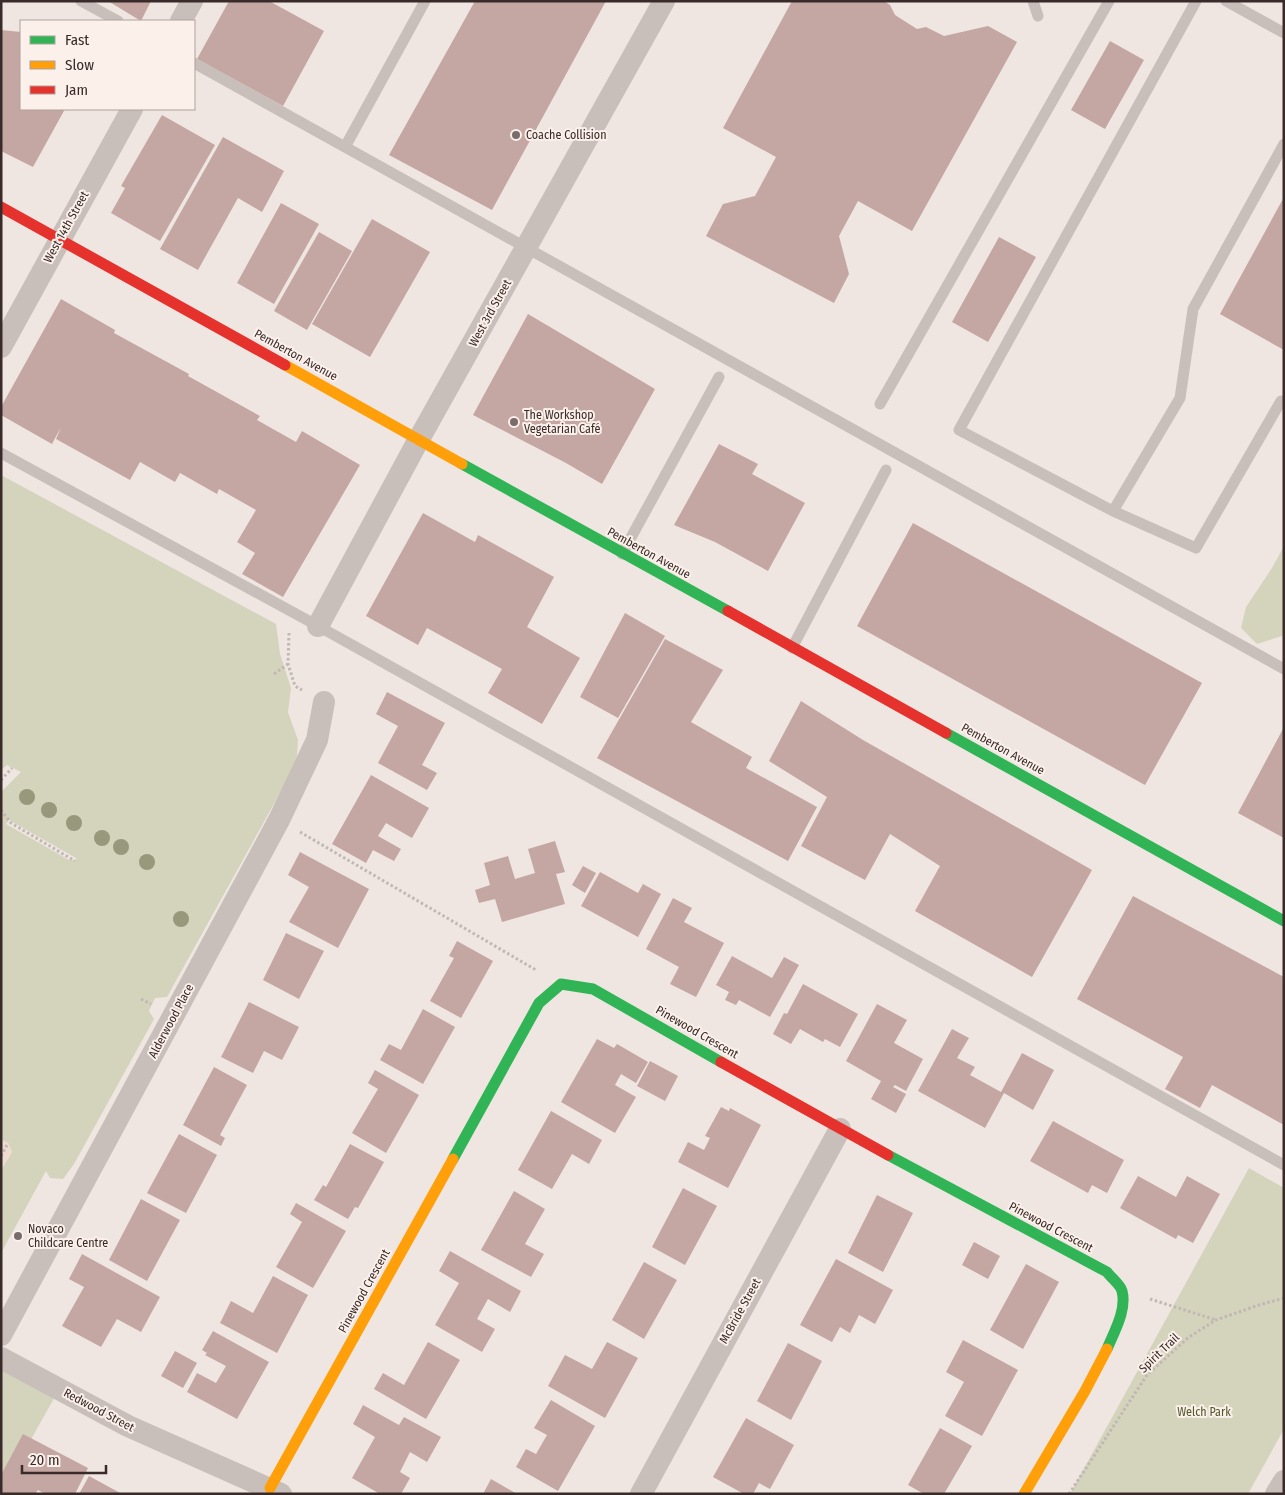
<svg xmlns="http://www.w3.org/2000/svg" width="1285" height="1495" viewBox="0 0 1285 1495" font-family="'Fira Sans Condensed',sans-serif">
<rect width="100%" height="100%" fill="#efe6e2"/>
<path fill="#d4d3bc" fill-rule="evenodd" d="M1 475 276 624 280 654 291 688 288 712 298 740 297 756 291 773 167 997 155 998 149 1011 154 1019 74 1164 63 1179 50 1178 46 1171 1 1253V1170L12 1152 8 1143 1 1140V792L21 772 7 765 1 770ZM9 820 76 858 77 859 75 860H69L6 824Z
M1284 546V633L1282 636 1257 644 1241 628 1246 607 1272 568Z
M1249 1168 1284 1188V1429L1248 1494H1070Z
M1 1363 57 1393 1 1493Z"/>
<path fill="#eedcd1" d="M1 1140 8 1143 12 1152 1 1170Z"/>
<path fill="#c4a6a3" d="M108 1H151L141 21Z
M229 1H269L324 31 283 106 197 59Z
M475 1H606L492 210 389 155Z
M792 1H884L890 5 895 15 917 29 926 27 944 36 988 26 1017 42 912 231 858 201 839 236 849 274 834 303 706 236 723 204 755 196 776 157 723 128Z
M1 30 21 32V109H65L33 167 1 151Z
M1110 41 1144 60 1105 129 1071 110Z
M162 115 215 145 160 241 111 213 125 188 121 186Z
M223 137 284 171 262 212 238 198 198 270 160 249Z
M1284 197V350L1220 314Z
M281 203 319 224 274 304 237 283Z
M372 219 430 252 370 357 312 324Z
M319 232 352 251 307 330 274 311Z
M999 237 1036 257 988 342 952 322Z
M61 299 115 330 114 333 189 374 188 376 260 416 257 420 296 442 302 431 360 465 283 597 242 574 255 553 237 542 256 510 219 489 217 494 180 473 175 482 140 462 130 480 56 439 61 427 52 444 1 415V407Z
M528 314 655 389 602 484 566 463 473 415Z
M719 444 758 464 752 474 805 503 768 571 715 542 674 525Z
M423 513 475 542 478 535 554 577 527 627 580 658 542 724 488 693 502 669 427 628 418 645 366 616Z
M913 523 1202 683 1145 785 857 626Z
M625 613 665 636 618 718 580 697Z
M665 639 723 670 691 722 752 757 746 768 817 807 788 861 597 758Z
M387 692 445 723 422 765 437 773 427 790 378 763 398 726 376 714Z
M801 701 863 740 1092 870 1032 977 915 911 940 866 890 834 865 880 801 846 827 797 769 761Z
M1284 727V838L1238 813Z
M371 775 429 808 412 838 386 823 378 836 401 849 394 861 373 850 366 863 332 844Z
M555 841 565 872 556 874 565 904 502 922 495 899 479 903 475 890 490 885 484 863 508 856 515 879 535 873 528 849Z
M300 852 369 889 338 948 289 922 309 887 288 875Z
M583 866 596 873 585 893 572 885Z
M600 872 638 893 643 884 661 894 638 937 581 906Z
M1133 896 1284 977V1125L1212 1085 1200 1108 1165 1089 1183 1057 1077 999Z
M673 898 692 908 684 922 724 943 696 997 670 984 679 967 646 949Z
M286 933 324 951 299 999 263 980Z
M457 941 493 961 461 1018 430 1001 454 958 449 956Z
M732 956 772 978 784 957 799 965 770 1017 739 1000 736 1005 725 1000 729 992 716 985Z
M803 984 858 1014 840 1047 825 1039 823 1042 800 1029 791 1044 773 1034 784 1013 787 1014Z
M249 1002 299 1027 282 1060 264 1051 253 1073 221 1057Z
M877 1004 907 1020 894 1043 923 1059 906 1091 895 1085 893 1087 906 1094 896 1113 871 1099 881 1081 846 1061Z
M423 1009 455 1027 423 1084 380 1060 389 1044 401 1050Z
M952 1029 969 1038 957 1058 975 1067 970 1075 1001 1092 1022 1053 1054 1070 1033 1110 1004 1093 985 1128 918 1091Z
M597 1039 614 1048 617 1044 648 1062 636 1083 621 1074 615 1085 636 1097 615 1133 561 1102Z
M650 1061 678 1076 665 1101 637 1086Z
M214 1067 247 1085 220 1135 225 1138 221 1146 183 1125Z
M375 1070 419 1095 386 1153 352 1133 378 1089 368 1083Z
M721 1107 729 1111 730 1108 761 1125 728 1188 678 1162 688 1142 704 1150 710 1138 705 1136Z
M551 1111 602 1140 589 1164 572 1154 552 1189 518 1170Z
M1053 1121 1124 1160 1107 1193 1092 1185 1088 1193 1030 1161Z
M179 1134 217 1155 186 1213 147 1193Z
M350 1144 384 1162 358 1208 355 1207 348 1219 314 1200 323 1185 326 1187Z
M1138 1176 1176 1197 1187 1176 1220 1194 1193 1243 1178 1235 1176 1239 1120 1208Z
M683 1188 717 1206 685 1265 652 1247Z
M514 1191 545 1209 525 1244 544 1254 531 1277 481 1250Z
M877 1195 913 1213 883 1272 848 1253Z
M141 1199 180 1220 147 1281 109 1260Z
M296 1203 346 1231 313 1288 276 1267 302 1222 290 1214Z
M974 1242 1000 1256 988 1279 962 1265Z
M450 1251 521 1291 510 1312 488 1299 477 1319 495 1329 482 1352 435 1325 459 1283 439 1271Z
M82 1254 160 1297 141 1332 117 1319 101 1347 62 1326 84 1287 69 1279Z
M836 1259 893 1290 875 1324 859 1315 850 1333 840 1327 832 1342 800 1325Z
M644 1262 677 1280 644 1339 612 1320Z
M1026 1264 1059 1282 1023 1349 990 1330Z
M273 1276 308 1295 277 1353 220 1323 231 1301 253 1313Z
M213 1331 269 1362 237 1419 187 1392 197 1373 216 1383 226 1366 205 1355 207 1353 202 1350Z
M963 1340 1018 1370 982 1436 945 1416 964 1382 946 1372Z
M428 1342 460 1360 426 1419 374 1389 383 1373 404 1385Z
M607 1342 638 1358 605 1418 548 1386 565 1355 592 1369Z
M788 1343 822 1361 791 1420 757 1401Z
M175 1351 197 1363 183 1388 161 1376Z
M551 1400 595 1426 558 1491 516 1467 526 1449 536 1454 547 1435 534 1428Z
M363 1405 399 1425 404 1417 441 1437 427 1462 410 1452 400 1472 410 1478 401 1494H380L352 1478 375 1437 353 1424Z
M746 1418 794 1445 770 1489 759 1483 753 1494H744L713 1477Z
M940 1428 972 1446 944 1494H924L908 1485Z
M23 1434 88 1468 75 1494H45L38 1490 35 1494H1V1475Z
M89 1476 122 1494H79Z
M491 1479 517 1494H483Z"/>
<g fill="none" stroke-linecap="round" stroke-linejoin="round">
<path stroke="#c1b7b3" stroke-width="3" stroke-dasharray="2.5 2.5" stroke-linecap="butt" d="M289 633 288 664 295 686 302 690
M274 674 288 664
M1 780 12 768
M1 810 11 823 75 861
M300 832 536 970
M141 999 151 1004
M1 1156 8 1143
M1150 1299 1216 1320
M1069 1494 1147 1375 1189 1337 1216 1320 1259 1305 1284 1298"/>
<path stroke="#c8bfbb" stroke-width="11" d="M81 1 118 21
M1033 1 1038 16
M1196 1 959 430 1113 511 1180 398 1193 309 1284 144
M1226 1 1284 33
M194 63 1284 669
M345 147 425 1
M880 404 1109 1
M1 453 318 626 1284 1165
M1113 511 1196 548 1281 401
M622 554 719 377
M792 648 886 470"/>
<path stroke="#c8bfbb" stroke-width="22" d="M181 21 192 1
M1 347 132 109
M318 626 419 439 664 1
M1 1335 279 820 317 740 324 702
M1 1358 128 1426 281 1494
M641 1494 840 1129
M1276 1494 1284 1481"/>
<path stroke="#30b455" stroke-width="11" d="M462 464 728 611
M946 733 1284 921
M888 1155 1107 1272C1111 1278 1120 1284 1122 1291 1127 1310 1114 1332 1107 1349
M453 1159 539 1003 561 984 593 989 721 1062"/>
<path stroke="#ff9f0a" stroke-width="11" d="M285 365 462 464
M270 1488 453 1159
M1024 1494 1085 1391 1107 1349"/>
<path stroke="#e5322d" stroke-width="11" d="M1 207 285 365
M728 611 946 733
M721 1062 888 1155"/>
</g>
<g fill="#98987d">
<circle cx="27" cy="797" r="8"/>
<circle cx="49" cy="810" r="8"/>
<circle cx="74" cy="823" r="8"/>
<circle cx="102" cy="838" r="8"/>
<circle cx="121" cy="847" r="8"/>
<circle cx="147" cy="862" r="8"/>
<circle cx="181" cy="919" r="8"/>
</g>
<g fill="#796c6a" stroke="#fbf0ea" stroke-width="2">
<circle cx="516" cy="135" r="5"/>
<circle cx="514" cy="422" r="5"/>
<circle cx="18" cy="1236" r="5"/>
</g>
<g text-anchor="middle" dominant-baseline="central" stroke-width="4" stroke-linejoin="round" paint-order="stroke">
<g font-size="12" fill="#392b29" stroke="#fbf0ea" text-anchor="start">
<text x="526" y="135">Coache Collision</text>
<text x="524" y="415">The Workshop<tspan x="524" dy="14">Vegetarian Café</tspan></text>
<text x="28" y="1229">Novaco<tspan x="28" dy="14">Childcare Centre</tspan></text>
</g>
<g font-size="12" fill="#392b29" stroke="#fbf0ea">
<text transform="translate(66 227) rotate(-61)">West 14th Street</text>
<text transform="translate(490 313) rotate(-61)">West 3rd Street</text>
<text transform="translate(296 355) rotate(29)">Pemberton Avenue</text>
<text transform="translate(649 553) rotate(29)">Pemberton Avenue</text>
<text transform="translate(1003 749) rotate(29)">Pemberton Avenue</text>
<text transform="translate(171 1021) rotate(-62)">Alderwood Place</text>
<text transform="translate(697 1032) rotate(30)">Pinewood Crescent</text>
<text transform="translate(1051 1227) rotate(28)">Pinewood Crescent</text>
<text transform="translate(364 1291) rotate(-61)">Pinewood Crescent</text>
<text transform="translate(740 1311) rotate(-61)">McBride Street</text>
<text transform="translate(1159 1353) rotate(-44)">Spirit Trail</text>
<text transform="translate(99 1410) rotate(28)">Redwood Street</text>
</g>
<g font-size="12" fill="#51592b" stroke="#fbf0ea">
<text x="1204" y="1412">Welch Park</text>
</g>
</g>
<rect width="1285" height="1495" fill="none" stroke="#392b29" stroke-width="5"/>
<rect x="20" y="20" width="175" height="90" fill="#fbf0ea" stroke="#ada19d"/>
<rect x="30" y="36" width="25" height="8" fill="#30b455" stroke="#ada19d"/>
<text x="65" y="45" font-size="15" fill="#392b29">Fast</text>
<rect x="30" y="61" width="25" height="8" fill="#ff9f0a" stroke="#ada19d"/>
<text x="65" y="70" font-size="15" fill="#392b29">Slow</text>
<rect x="30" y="86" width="25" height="8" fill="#e5322d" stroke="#ada19d"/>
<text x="65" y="95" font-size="15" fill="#392b29">Jam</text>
<path d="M22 1465v8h84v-8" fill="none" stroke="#392b29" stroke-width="2.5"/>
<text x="30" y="1465" font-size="15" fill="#392b29" stroke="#fbf0ea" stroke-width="4" paint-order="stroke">20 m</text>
</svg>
